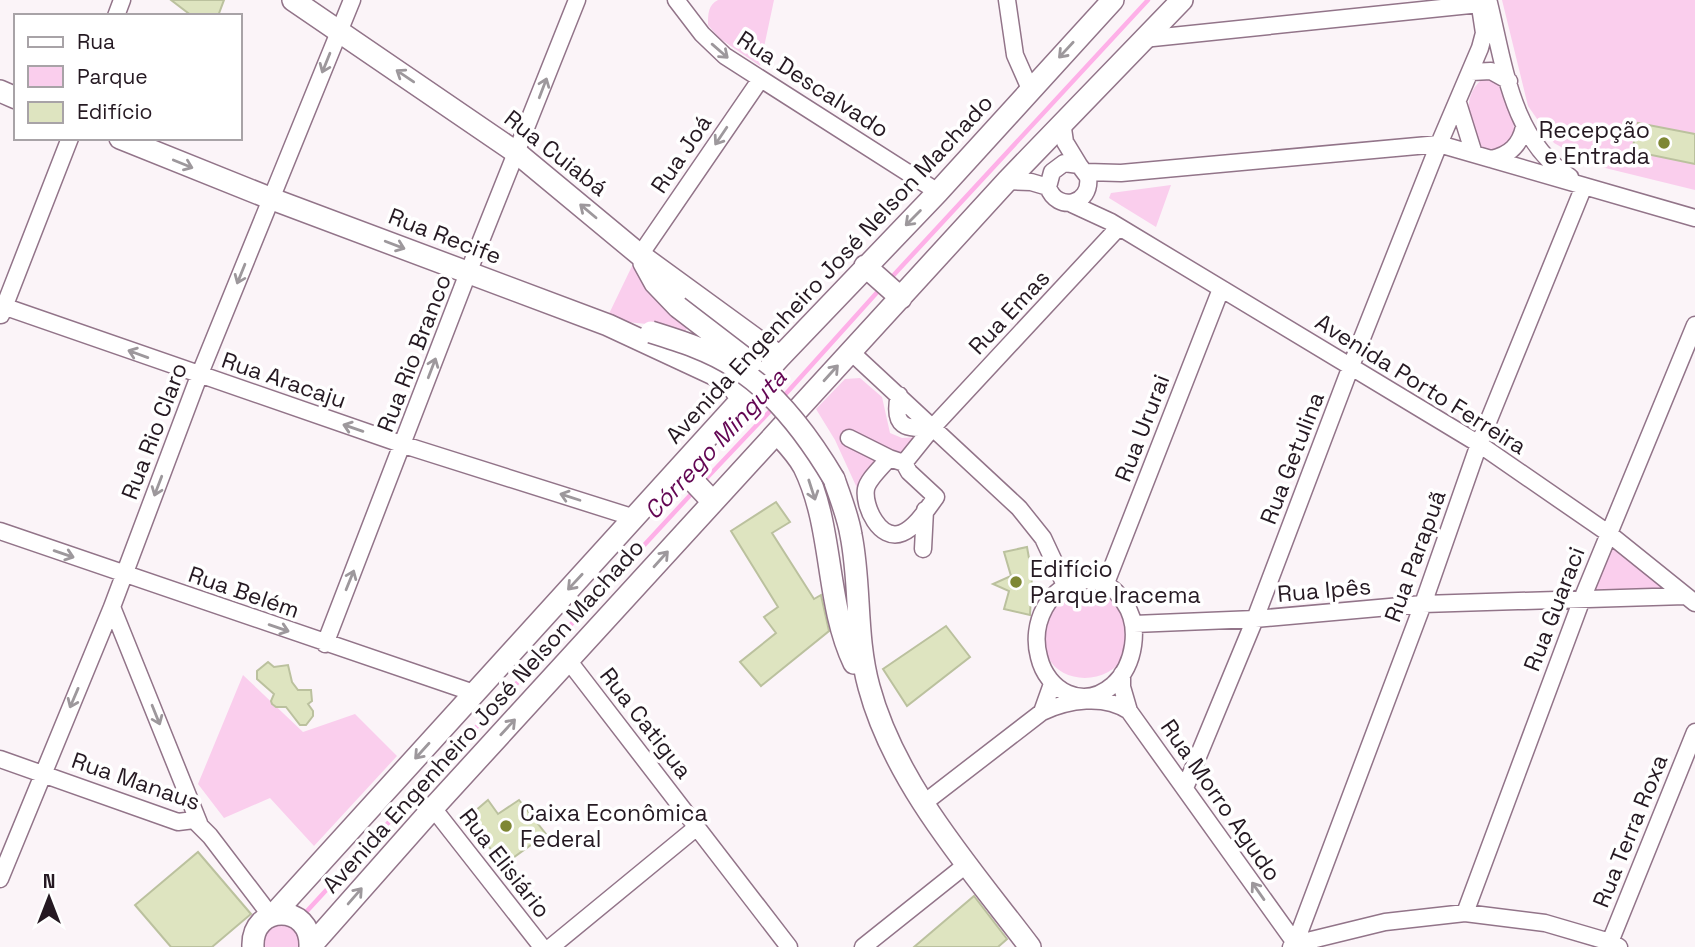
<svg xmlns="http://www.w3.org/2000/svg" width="1695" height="947" viewBox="0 0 1695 947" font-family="'Space Grotesk',sans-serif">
<rect width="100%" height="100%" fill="#fbf4f8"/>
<path fill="#faceed" d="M718 0H774L760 66 719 38 708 25C708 14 708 5 718 0Z
M1502 0H1695V190L1593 165 1554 143 1528 106Z
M1486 76C1510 89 1519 121 1511 147L1480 153C1471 126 1457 97 1486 76Z
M1171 185 1156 227 1109 198 1111 193Z
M633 264 659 297 690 323 685 332 647 324 606 320Z
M860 378 882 397 890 433 902 438 920 437 906 451 890 454 879 461 874 471 857 488 835 440 816 409 845 379Z
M1610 546 1669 593H1590Z
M1087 591C1113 596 1123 602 1124 629 1125 637 1127 648 1124 656 1110 684 1062 686 1048 657 1045 650 1046 643 1046 635 1046 606 1058 594 1087 591Z
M243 675 303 732 355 714 397 756 314 846 270 798 224 818 198 784Z
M277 923 294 925 302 947H263C264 934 266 930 277 923Z"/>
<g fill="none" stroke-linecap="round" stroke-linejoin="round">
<path stroke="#feb0e8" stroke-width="4.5" d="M890 279 1148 0
M782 398 881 288
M702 483 773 408
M307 911 694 491"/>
</g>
<path fill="#dee4c0" stroke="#bbc19e" stroke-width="2" d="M171 0H224L218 16H192Z
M1638 123 1695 134V164L1632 151Z
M776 502 790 522 772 533 814 599 821 595 829 631 761 686 740 662 776 633 764 617 778 607 731 531Z
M1027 547 1032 575 1030 615 1004 609 1009 591 993 584 1011 576 1004 552Z
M946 626 970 657 907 706 883 669Z
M268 662 274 667 288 665 292 682 298 690H311L312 701 308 704 313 711V716L306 725H300L286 707H276L272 704 271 701 274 694 257 679V671Z
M488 800 498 814 519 800 546 834 503 865 467 818Z
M198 852 251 914 212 947H171L135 905Z
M974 896 1007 939 998 947H914Z"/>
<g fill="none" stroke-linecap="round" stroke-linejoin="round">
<defs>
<path id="minor" d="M676 0 702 34 725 56 938 192
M1007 0 1015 55 1030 89
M1489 3C1504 64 1512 141 1570 177
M116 16 122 0
M1143 39 1480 4
M1471 72 1491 71 1509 81
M1458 103 1474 154
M1062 122 1065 142 1079 165
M1491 159C1510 155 1520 145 1524 127
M1086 172 1121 173 1439 144 1695 218
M1007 181 1031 182 1048 187C1057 213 1092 205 1088 177L1079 165 1064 163 1052 172 1048 187
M1072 204 1111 222 1479 444 1608 533 1695 603
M640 255 760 80
M0 305 404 445 635 518
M1 315 70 138
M850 351 1019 508 1043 538 1065 585
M899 395C892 427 905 430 933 427
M849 438 889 458
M904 463 909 472 936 497C927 509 916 527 902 533 880 542 863 506 866 489 868 479 882 467 889 458L904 463 933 427 1119 227
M0 531 474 693
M923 549 925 510
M1084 580C1103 580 1113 586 1124 602 1141 626 1135 665 1113 685 1083 711 1047 691 1039 657 1030 624 1048 585 1084 580Z
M1106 583 1221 289
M1134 624 1255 619 1423 604 1685 596
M325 644 468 273 577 0
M568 660 789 947
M1122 674V687L1129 711 1298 947
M1042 712C1068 700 1104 694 1129 711
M0 759 178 822 194 820 199 823 112 607
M1185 788 1255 619 1351 366 1439 144 1480 48 1484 33 1479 0
M924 803 1042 712 1052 684
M433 808 542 947
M194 820 210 836 271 916
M0 879 112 607 199 376 352 0
M1465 913 1582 599 1695 325
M1295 944 1423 604 1479 444 1584 186
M551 947 697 827
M863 947 967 864
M1291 947 1295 944 1385 922 1465 913 1545 923 1610 942 1619 947
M1608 947 1695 732"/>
<path id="major" d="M293 0 517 153 640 255 780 357
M0 91 16 98
M120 138 272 199 608 325 722 378 729 382 743 400
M644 263 655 283 678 307
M865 266 901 298
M777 433C787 444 797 454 804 467 834 528 825 602 854 663
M681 468 713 502
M834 479C840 497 848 516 851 535 861 585 855 636 869 687 895 784 971 869 1030 947
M273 915 780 357 938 192 1113 0
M253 947C251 903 312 903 310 947
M310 947 433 808 1007 181 1182 0"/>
</defs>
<use href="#minor" stroke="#927489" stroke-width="19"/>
<use href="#major" stroke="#927489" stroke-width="24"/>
<use href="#minor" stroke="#fff" stroke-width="16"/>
<use href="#major" stroke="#fff" stroke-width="21"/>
<defs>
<path id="major-bridge" d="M678 307 751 363
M651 332C680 341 709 350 735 367 777 393 809 437 834 479"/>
</defs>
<use href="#major-bridge" stroke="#927489" stroke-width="24" stroke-linecap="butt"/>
<use href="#major-bridge" stroke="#fff" stroke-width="21"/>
</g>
<defs><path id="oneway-shaft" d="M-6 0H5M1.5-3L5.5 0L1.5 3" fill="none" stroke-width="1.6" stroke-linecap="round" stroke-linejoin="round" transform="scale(1.75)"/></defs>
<g stroke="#9d989c">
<use href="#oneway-shaft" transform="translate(1066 50) rotate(133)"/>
<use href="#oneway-shaft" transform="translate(720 51) rotate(41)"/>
<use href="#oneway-shaft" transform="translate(326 63) rotate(112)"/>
<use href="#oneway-shaft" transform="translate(405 76) rotate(-146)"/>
<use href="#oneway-shaft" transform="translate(543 88) rotate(-69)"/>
<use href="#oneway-shaft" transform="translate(721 136) rotate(124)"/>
<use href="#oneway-shaft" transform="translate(183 164) rotate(22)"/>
<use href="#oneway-shaft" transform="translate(588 211) rotate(-140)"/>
<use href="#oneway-shaft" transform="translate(913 218) rotate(135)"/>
<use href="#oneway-shaft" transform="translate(395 245) rotate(21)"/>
<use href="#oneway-shaft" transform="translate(241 274) rotate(112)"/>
<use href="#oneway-shaft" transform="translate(138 354) rotate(-160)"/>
<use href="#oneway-shaft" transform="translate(432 368) rotate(-69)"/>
<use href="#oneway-shaft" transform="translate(831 373) rotate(-48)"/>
<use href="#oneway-shaft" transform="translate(353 428) rotate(-161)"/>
<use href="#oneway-shaft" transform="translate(158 486) rotate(111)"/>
<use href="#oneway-shaft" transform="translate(812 490) rotate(72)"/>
<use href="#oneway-shaft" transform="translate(570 497) rotate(-162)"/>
<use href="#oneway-shaft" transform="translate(64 554) rotate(19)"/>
<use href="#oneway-shaft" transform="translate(661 559) rotate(-48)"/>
<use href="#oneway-shaft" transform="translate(350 580) rotate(-68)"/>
<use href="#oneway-shaft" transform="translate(575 582) rotate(133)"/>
<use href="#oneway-shaft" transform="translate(279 628) rotate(19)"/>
<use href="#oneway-shaft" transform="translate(74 698) rotate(113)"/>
<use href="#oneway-shaft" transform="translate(156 715) rotate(68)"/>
<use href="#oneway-shaft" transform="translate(508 727) rotate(-47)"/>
<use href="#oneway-shaft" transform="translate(422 751) rotate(132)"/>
<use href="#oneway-shaft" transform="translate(1258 891) rotate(-125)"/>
<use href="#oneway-shaft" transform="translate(355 896) rotate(-49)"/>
</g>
<g fill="#7e8734" stroke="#fff" stroke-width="2.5">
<circle cx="1664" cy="143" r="7"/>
<circle cx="1016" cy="582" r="7"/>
<circle cx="506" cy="826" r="7"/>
</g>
<g text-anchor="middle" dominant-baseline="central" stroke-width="7" stroke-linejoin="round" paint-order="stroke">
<g font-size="23" fill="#251922" stroke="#fff">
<text transform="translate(813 84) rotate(33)">Rua Descalvado</text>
<text transform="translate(556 153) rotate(38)">Rua Cuiabá</text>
<text transform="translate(681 154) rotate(-56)">Rua Joá</text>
<text transform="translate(445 236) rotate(21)">Rua Recife</text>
<text transform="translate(829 269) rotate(-47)">Avenida Engenheiro José Nelson Machado</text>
<text transform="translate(1009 312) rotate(-47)">Rua Emas</text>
<text transform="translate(414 353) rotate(-69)">Rua Rio Branco</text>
<text transform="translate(284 380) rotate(19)">Rua Aracaju</text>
<text transform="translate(1421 384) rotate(32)">Avenida Porto Ferreira</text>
<text transform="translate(1142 428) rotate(-69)">Rua Ururai</text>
<text transform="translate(154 431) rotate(-69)">Rua Rio Claro</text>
<text transform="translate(1292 458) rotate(-69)">Rua Getulina</text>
<text transform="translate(1415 556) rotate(-70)">Rua Parapuã</text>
<text transform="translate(1324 590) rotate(-5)">Rua Ipês</text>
<text transform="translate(244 592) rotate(19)">Rua Belém</text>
<text transform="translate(1554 609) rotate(-69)">Rua Guaraci</text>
<text transform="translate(483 716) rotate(-48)">Avenida Engenheiro José Nelson Machado</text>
<text transform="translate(646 723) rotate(52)">Rua Catigua</text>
<text transform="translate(136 781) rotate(19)">Rua Manaus</text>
<text transform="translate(1221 800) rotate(55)">Rua Morro Agudo</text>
<text transform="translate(1630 831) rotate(-68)">Rua Terra Roxa</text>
<text transform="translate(505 863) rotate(52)">Rua Elisiário</text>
</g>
<g font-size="23" fill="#251922" stroke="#fff" text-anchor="start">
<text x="1650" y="130" text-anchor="end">Recepção<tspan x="1650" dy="26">e Entrada</tspan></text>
<text x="1030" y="569">Edifício<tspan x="1030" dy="26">Parque Iracema</tspan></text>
<text x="520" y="813">Caixa Econômica<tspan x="520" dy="26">Federal</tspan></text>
</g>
<g font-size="24" font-style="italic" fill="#630653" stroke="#fff">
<text transform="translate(715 444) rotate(-47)">Córrego Minguta</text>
</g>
</g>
<rect x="14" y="14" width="228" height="126" fill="#ffffff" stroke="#a8a3a7" stroke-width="2"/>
<rect x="28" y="37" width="35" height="10" fill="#ffffff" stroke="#a8a3a7" stroke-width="2"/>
<text x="77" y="49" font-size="21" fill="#251922">Rua</text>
<rect x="28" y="66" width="35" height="21" fill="#faceed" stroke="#a8a3a7" stroke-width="2"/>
<text x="77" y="84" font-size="21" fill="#251922">Parque</text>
<rect x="28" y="102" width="35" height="21" fill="#dee4c0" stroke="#a8a3a7" stroke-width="2"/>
<text x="77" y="119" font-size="21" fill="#251922">Edifício</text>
<g transform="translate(49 898)" stroke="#ffffff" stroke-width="5" paint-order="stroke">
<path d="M0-5L12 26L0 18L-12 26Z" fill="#251922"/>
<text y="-10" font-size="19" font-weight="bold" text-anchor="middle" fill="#251922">N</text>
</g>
</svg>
